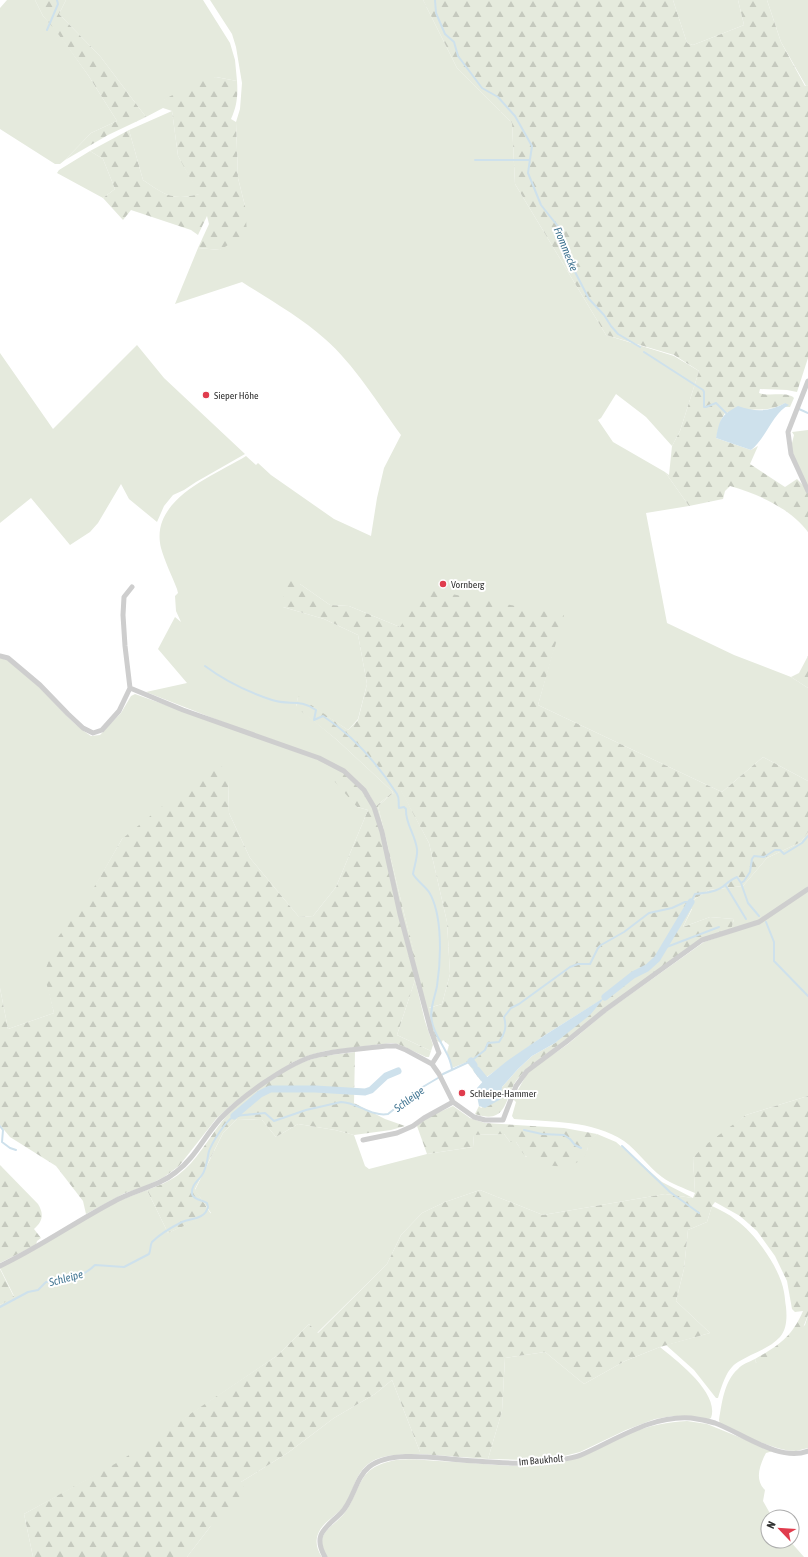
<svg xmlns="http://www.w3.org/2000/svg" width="808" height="1557" viewBox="0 0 808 1557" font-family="'Asap Condensed',sans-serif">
<defs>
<pattern id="forest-firs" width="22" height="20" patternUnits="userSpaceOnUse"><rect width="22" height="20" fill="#e5eadd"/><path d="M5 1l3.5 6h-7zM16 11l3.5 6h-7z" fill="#c5c9be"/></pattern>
</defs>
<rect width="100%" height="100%" fill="#fff"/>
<path fill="#e5eadd" d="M7 0H35L43 16 56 30 88 75 117 121 91 133 65 160 60 164H55L0 129V8Z
M66 0H203L230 43 235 60 237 81 216 77 164 100 163 108 146 117 100 56 59 14Z
M210 0H423L457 68 512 123 515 184 606 335 674 356 699 371 680 431 672 446 646 417 616 394 601 418 598 420 613 442 665 472 689 506 646 513 667 623 734 655 791 677 808 688V781L763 757 722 792 538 705 563 615 400 627 349 606 330 605 300 584 283 607 324 619 358 635 367 684 358 719 348 730 298 697 296 706 337 740 393 792 375 807C371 791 357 781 345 770L146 692 187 683 158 649 175 617 181 622 176 611 175 596 178 593 177 589C172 576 165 562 161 548 149 499 214 476 246 456L256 465 258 463 271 475 334 519 371 536 377 498 384 468 401 435C379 405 353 363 325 339 300 317 270 300 242 282L175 304 198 248 220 250 245 206 238 178 236 122 240 109 242 83 236 47 232 34Z
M673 0H738L744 25 693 45 687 43Z
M767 0H808V85L806 86 781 42Z
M172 111 178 156 200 194C172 201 165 195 143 180L129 130Z
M90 151 103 159 115 189 103 198 57 173 59 170Z
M137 345 164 378 245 454 196 482 184 490 173 495 164 506 157 522 129 499 121 484 98 523 90 532 70 545 31 498 0 523V353L53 429Z
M808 430V487L790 451 794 435 792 432Z
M0 658 7 660C17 668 28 677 38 686 56 703 70 723 91 736L100 735 121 713 131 696 135 694 322 761 357 807 368 810 336 887 313 916 299 917 250 858 229 813 228 780 122 839 45 974 54 1013 8 1029 0 988Z
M401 790 429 843 447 922 450 974 442 1004 428 1008 404 913 378 806 392 794Z
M808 832V886L797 896 758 921 731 930 734 919 710 917 683 927 692 909 684 906 709 890 743 886 767 858 801 842Z
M808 891V1096L746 1115 693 1158 695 1193C684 1188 671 1184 662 1177 648 1167 638 1151 624 1141 593 1120 550 1122 514 1119L512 1116 516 1102 513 1099 528 1072 568 1044 606 1012 704 942 760 923Z
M415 980 425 1021 433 1045 431 1051 397 1035Z
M237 1119 262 1120 276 1137 298 1124 335 1130 354 1135 365 1166 369 1169 427 1154 473 1147 474 1135 504 1134 510 1142H516L526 1157 587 1151C588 1143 590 1139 597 1134L616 1142 662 1182 693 1198 665 1194 543 1215 480 1190 445 1202 422 1213 401 1235 387 1264 317 1333 309 1324 278 1355 120 1462 24 1514 33 1557H0V1305L14 1296 0 1268 116 1202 147 1190 168 1233 211 1213 195 1190 223 1133Z
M712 1206C720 1210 729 1214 736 1220 755 1233 780 1268 784 1292 785 1297 785 1302 786 1307 787 1317 787 1329 780 1337 769 1349 752 1353 738 1362 726 1369 722 1386 718 1398H716L694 1370 666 1345 710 1333 676 1301 684 1269 688 1230 707 1222Z
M808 1315V1448C804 1449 800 1450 796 1451 775 1451 739 1433 720 1424L719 1420C722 1403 724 1381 738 1369 742 1364 749 1362 755 1359L756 1363 805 1325Z
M660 1347C676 1360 720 1393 711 1418L709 1419 673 1416 655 1419 626 1430 580 1452 552 1459 525 1460 488 1459 502 1411 505 1358 545 1352 584 1384 625 1361Z
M392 1380 420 1452V1454C403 1455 381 1453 367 1465 355 1475 353 1492 345 1505 337 1516 323 1521 318 1534 315 1543 317 1549 322 1557H187L210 1527 241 1482 289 1452 334 1418 375 1394Z
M687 1421 707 1424 773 1451 766 1453C760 1464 754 1480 765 1490L763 1501 772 1517H768V1541H790L804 1557H327C314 1534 329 1530 343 1515 354 1503 357 1482 369 1471 376 1465 386 1462 396 1460 410 1458 425 1460 438 1461 466 1462 495 1466 523 1466 535 1466 550 1464 562 1462 587 1457 608 1443 631 1433 650 1425 668 1422 687 1421Z"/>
<path fill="url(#forest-firs)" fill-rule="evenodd" d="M35 0H66L59 14 100 56 146 117 108 135 65 160 91 133 117 121 88 75 56 31 43 16Z
M423 0H673L687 43 693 45 744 25 738 0H767L781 42 805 86 808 85V358L797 392 787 390 760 389 759 393C769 397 787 391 794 398L790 407H784L785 403C772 411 761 409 747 410 740 410 732 412 725 413L721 420 716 438 751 450 758 446 750 464 785 487 797 479 804 486 808 493V532C790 508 758 494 730 486L725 491 723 499 689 506 665 472 669 475 672 446 680 431 699 371 674 355 606 335 515 184 512 123 457 68Z
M216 77 237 81C238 95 237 106 231 119L236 122 238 178 245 206 247 233 220 250 198 248 209 224 207 216 198 235 191 230 131 210 123 220 103 198 115 189 103 159 90 151 129 130 143 180C165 195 173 201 199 194L178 156 172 111 163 108V100L204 79Z
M284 578 300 584 330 605 349 606 400 627 425 589 564 615 538 705 722 792 763 757 808 781V832L801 842 767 858 743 886 709 890 685 905 692 908 683 927 710 917 734 919 731 930 700 940 526 1069C522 1074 517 1079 514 1084 504 1105 504 1124 475 1114L479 1106 481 1108 501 1094 502 1087 518 1069 532 1056 555 1043 604 998 545 1035 481 1081 467 1062 452 1068 447 1052 449 1045 443 1040 441 1043 437 1041 415 980 397 1035 431 1051 429 1057H426L398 1044 391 1043 325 1051 310 1055 291 1063 231 1105 216 1119 179 1166 164 1177 144 1187 125 1193 86 1214 83 1201 56 1166 10 1137 0 1125V988L8 1029 54 1013 44 974 56 940 93 889 122 839 219 760 228 780 229 813 250 858 299 917 313 916 336 887 368 810 357 807 322 767V761L343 771 364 792 375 807 393 792 337 740 296 707 298 696 348 730 358 720 367 684 358 635 324 619 283 607ZM401 791 429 843 447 922 450 974 442 1004 429 1008 404 913 378 806 392 794Z
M808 656V688L791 677 799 673Z
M355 1052 354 1103 385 1119 405 1126 391 1130 354 1135 335 1130 298 1124 276 1137 262 1120 237 1119 223 1133 195 1189 211 1214 168 1233 147 1190C158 1186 168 1182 178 1175 197 1161 209 1137 224 1119 243 1097 285 1067 312 1059 326 1055 341 1054 355 1052Z
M808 1096V1315L801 1333 787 1346 756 1363 755 1359C778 1346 792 1337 803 1311L795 1312 792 1309 787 1281 775 1256 757 1231 740 1216 715 1202 712 1206 707 1222 688 1230 684 1269 676 1301 710 1333 660 1347 625 1361 584 1384 545 1352 505 1358 502 1411 488 1459 420 1454V1452L392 1380 375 1394 334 1418 289 1452 241 1482 246 1491 210 1527 187 1557H33L24 1514 120 1461 278 1355 309 1324 318 1333 387 1264 401 1235 422 1213 445 1202 480 1190 543 1215 665 1194 693 1198 695 1193 693 1158 704 1146 746 1115Z
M453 1106 470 1118 485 1123 564 1128 597 1134C585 1143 590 1153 581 1160 566 1171 541 1166 527 1157 522 1154 519 1146 516 1142H510L504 1134 474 1135 473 1147 427 1154 417 1126 426 1118Z
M0 1165 38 1204C44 1214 43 1221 34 1229L41 1238 37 1241 36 1245 0 1263Z
M0 1269 14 1297 0 1305Z"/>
<path fill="#cee1ec" d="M785 403 789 405C774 411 765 440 751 450L716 438C720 419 720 416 738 406 754 412 770 412 785 403Z
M605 997 590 1015 555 1043 532 1056 518 1069 502 1087 501 1099 485 1108 479 1106 477 1096V1088L486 1078 507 1061 545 1035Z"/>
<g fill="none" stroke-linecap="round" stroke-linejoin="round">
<path stroke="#cee1ec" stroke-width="2" d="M435 0 436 13 445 34 454 42 458 56 482 88 498 97 515 116 528 139 532 146 528 173 541 205 560 229 573 268 589 299 604 315 611 326 618 334 640 347
M47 30 58 4 57 0
M475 160H530
M644 352 703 390 704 392V407H706L716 403 727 414
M799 409 808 413
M205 666C225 681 248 692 272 700 290 706 299 698 316 710L314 720 323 716C354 736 377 763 397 794 400 799 398 803 399 808L404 807 406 809C405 823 415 834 417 849 418 856 414 867 413 874 417 881 425 886 429 892 443 915 441 960 437 986 435 997 429 1010 432 1022 434 1033 441 1042 446 1052 449 1057 451 1063 452 1069
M741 883 748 903 759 916
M726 886 746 919
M766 922 774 942V961L808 996
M664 948 719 927
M0 1126 3 1130 2 1142 10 1148 16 1150
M524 1130 542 1134 564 1135 570 1139 575 1145 581 1148
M622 1146 670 1192 699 1213
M0 1307 28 1292 38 1290 46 1282C51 1281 57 1283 62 1282 74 1279 86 1274 95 1265L124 1267 149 1254C151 1250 150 1245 152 1242 160 1234 172 1227 182 1222 192 1218 205 1219 208 1207L207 1203C203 1200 193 1200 192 1194 191 1185 198 1181 202 1175 207 1168 207 1159 209 1151 213 1141 225 1122 234 1116L265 1113 274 1121 306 1110 341 1102C357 1102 371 1117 388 1114L421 1088 438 1078 443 1074 471 1061 485 1050 488 1043 499 1042C505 1033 507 1027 504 1017L511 1008 519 1004 570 967 578 964H590L598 948 601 945 624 932 649 913 672 908 685 902H691L695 894C706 893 718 892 726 884 730 881 732 879 737 877L741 883 744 881 750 872 752 859 754 856 764 857 775 850H780L784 854 802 843 808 836"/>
<path stroke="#cee1ec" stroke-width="7" d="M605 997 633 975 647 968 657 959 691 902
M471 1061 474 1065
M477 1070 485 1080
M234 1116 260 1094 270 1089H315L365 1092 371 1090 386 1076 398 1071"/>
<path stroke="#cecece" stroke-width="5" d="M808 381 788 432 791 454 808 491
M0 656 8 658 40 685 68 714 83 728 93 733 102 730 119 711 130 688 125 646 123 615 124 597 132 587
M130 688 183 710 319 758 344 771 364 790 374 807 382 832 400 914 431 1031 439 1053 432 1064
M363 1140 397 1133 413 1126 424 1118 453 1102
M0 1266C40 1247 75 1222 113 1202 134 1190 158 1187 176 1172 195 1158 205 1135 221 1118 240 1098 284 1066 311 1057 333 1050 362 1049 386 1046H396L406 1050 432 1064 439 1074 453 1102 474 1117 485 1120H503L516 1086 527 1071 566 1042 605 1010 702 940 759 922 808 889
M325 1557C312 1534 326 1528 341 1513 354 1500 355 1478 369 1467 390 1450 435 1458 461 1460 492 1462 526 1466 557 1460 565 1459 574 1458 581 1455 616 1440 651 1415 691 1418 699 1419 708 1421 715 1423 742 1433 779 1462 808 1451"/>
</g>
<g fill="#e03c4d" stroke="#fff" stroke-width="1.5">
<circle cx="206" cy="395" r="4"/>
<circle cx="443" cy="584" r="4"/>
<circle cx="462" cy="1093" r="4"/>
</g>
<g text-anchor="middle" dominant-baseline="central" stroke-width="4" stroke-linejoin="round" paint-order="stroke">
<g font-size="10" fill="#313131" stroke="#fff" text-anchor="start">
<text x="214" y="395">Sieper Höhe</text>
<text x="451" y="584">Vornberg</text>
<text x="470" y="1093">Schleipe-Hammer</text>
</g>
<g font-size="10" fill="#313131" stroke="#fff">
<text transform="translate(541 1460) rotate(-5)">Im Baukholt</text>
</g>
<g font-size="11" font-style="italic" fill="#417592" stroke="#fff">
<text transform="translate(566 249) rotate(68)">Frommecke</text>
<text transform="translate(409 1099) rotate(-36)">Schleipe</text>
<text transform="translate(66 1278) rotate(-15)">Schleipe</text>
</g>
</g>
<g transform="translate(780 1529) rotate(295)"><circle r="19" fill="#ffffff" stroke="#adadad"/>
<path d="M0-3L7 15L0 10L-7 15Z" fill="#e03c4d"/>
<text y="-6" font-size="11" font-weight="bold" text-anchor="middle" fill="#313131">N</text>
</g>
</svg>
